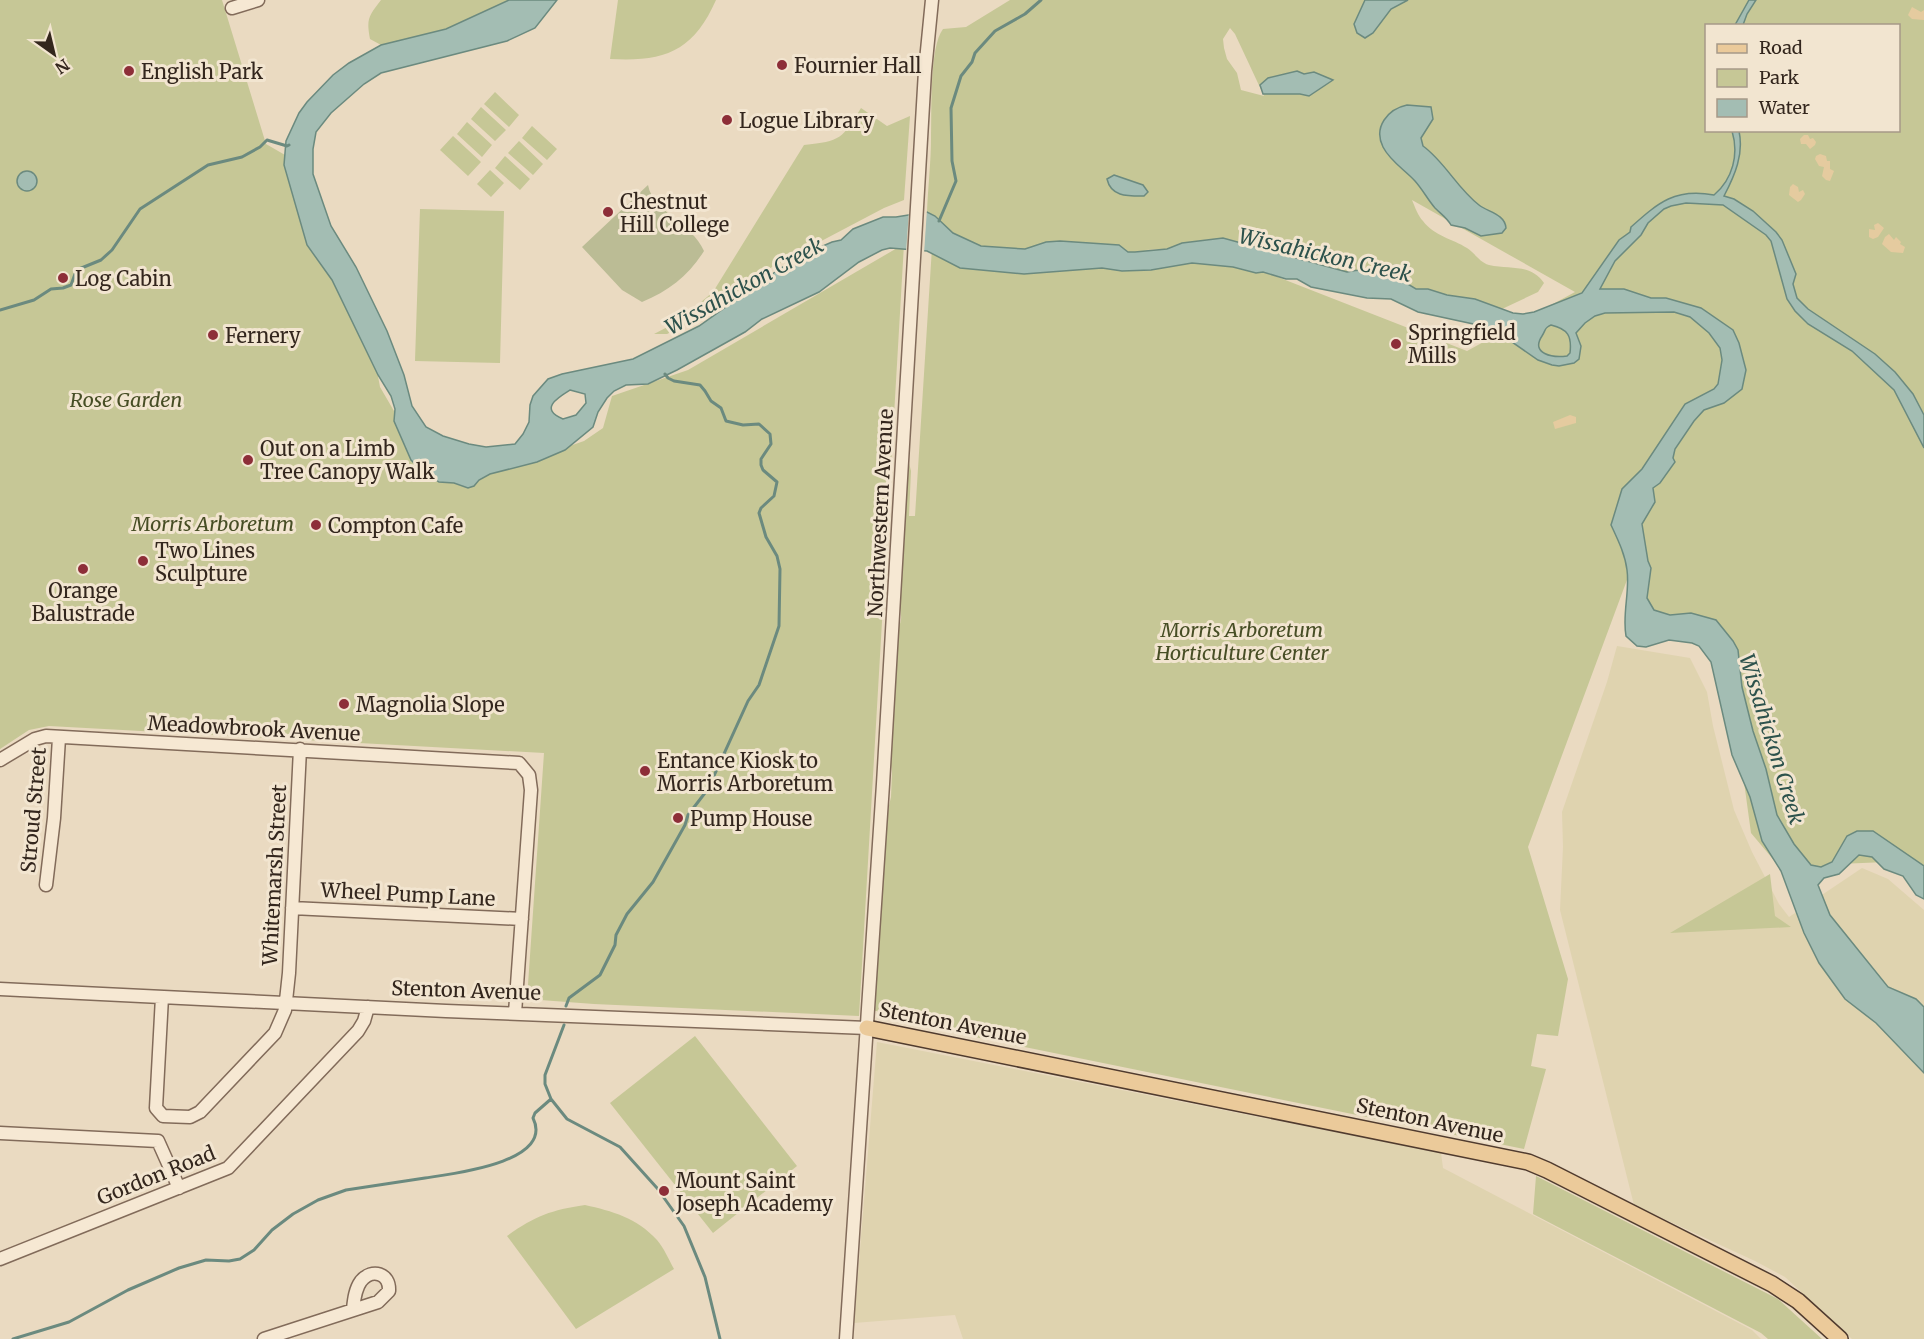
<svg xmlns="http://www.w3.org/2000/svg" width="1924" height="1339" viewBox="0 0 1924 1339" font-family="Merriweather,serif">
<rect width="100%" height="100%" fill="#eadac1"/>
<path fill="#dfd3af" d="M1617 646 1690 658 1707 692 1713 726 1734 810 1752 852 1779 904 1789 917 1862 868 1888 879 1924 910V1339H1852L1785 1277 1755 1261 1634 1205 1560 910 1563 847 1562 812 1607 682Z
M877 1042 1441 1153 1443 1168 1752 1330 1761 1339H963L955 1315 854 1323Z"/>
<path fill="#c6c796" fill-rule="evenodd" d="M0 0H222L266 144 285 155 368 322 380 387 408 435 538 457 584 441 603 428 612 396 688 370 904 244 859 1016 594 1004 527 999 544 753 49 726 29 730 0 749Z
M381 0H509L446 29 381 45 370 39C366 18 369 16 381 0Z
M618 0H716C693 52 664 62 610 59Z
M1010 0H1924V891L1886 862 1839 864 1804 896 1751 833 1725 643 1700 628 1675 640 1643 634 1644 534 1528 847 1568 979 1558 1036 1537 1034 1531 1066 1546 1069 1524 1149 877 1017V1011H875L886 819 891 797 892 773 890 752 897 629C905 618 899 611 899 599 899 554 905 508 909 463L911 471 909 516H915L934 216 927 212C928 187 931 162 931 138 932 114 929 47 943 29L966 27ZM1706 26H1898V130H1706ZM1230 28 1235 34 1264 96 1241 90 1237 73 1227 59 1224 48 1223 39ZM1412 200 1575 292 1467 351 1221 255 1145 250 1167 249 1182 243 1213 239 1254 245 1347 272C1351 271 1384 269 1387 270 1393 271 1399 276 1405 278L1406 283 1416 289H1428L1447 295 1475 299 1502 309 1538 292 1544 283C1530 263 1510 270 1489 265 1479 262 1475 253 1467 248 1453 239 1434 236 1423 221 1418 216 1415 207 1412 200Z
M495 92 519 115 509 127 484 104Z
M481 107 506 130 495 141 471 119Z
M861 108 887 126 910 116 904 200 884 208 772 267 694 321 667 334H654L677 322 713 292 804 145C841 141 842 139 861 108Z
M467 122 492 145 482 157 457 134Z
M532 126 557 149 547 160 522 138Z
M453 136 481 162 468 176 440 150Z
M519 141 543 164 533 175 508 153Z
M505 156 530 179 520 190 495 168Z
M490 170 504 183 491 197 477 184Z
M420 209 504 211 500 363 415 361Z
M1770 874 1775 916 1791 927 1670 933Z
M695 1036 797 1166 713 1233 610 1103Z
M1536 1176 1778 1299 1822 1339H1768L1761 1333 1533 1214Z
M585 1205C612 1211 637 1218 657 1240 664 1248 669 1260 674 1269L576 1329 507 1236C535 1216 551 1210 585 1205Z"/>
<path fill="#e5cb9f" d="M1912 7 1921 12 1924 10V20L1912 19 1908 15Z
M1804 135H1808L1810 139 1813 138 1816 142 1815 145 1810 149 1806 144H1801L1800 139Z
M1820 154 1826 156 1827 161H1830V169L1834 171 1830 181 1826 180 1822 176 1824 167 1819 166 1815 159 1816 156Z
M1793 184 1798 187 1799 192 1803 190 1805 194 1801 200 1798 202 1789 195 1790 187Z
M1878 223 1884 228 1878 237 1873 239 1869 237V229L1875 230 1874 225Z
M1889 234 1894 240 1896 237 1901 242 1900 244 1905 247 1903 253 1891 252 1882 244 1885 237Z
M1570 415 1576 417V423L1555 429 1553 422Z"/>
<path fill="#bbbc95" d="M648 185C653 212 692 223 704 251 689 275 669 291 642 302L622 290 582 247Z"/>
<path fill="#a3bdb3" stroke="#6b8a7f" stroke-width="1.5" fill-rule="evenodd" d="M509 0H557L535 28 507 41 381 73 364 84 331 113 316 132 313 149V174L331 226 356 267 387 331 404 375 412 406 426 427 443 436 469 444 486 447 515 444 523 434 529 422 530 405 533 396 548 379 562 374 633 359 699 326 775 272 800 256 832 242 841 240 853 229 883 217H896L927 212 935 216 953 233 981 246 1025 249 1046 242 1060 241 1119 245 1128 252H1135L1167 249 1182 243 1223 238 1347 272C1364 268 1376 273 1395 265L1403 273 1406 283 1416 289H1428L1447 295 1475 299 1513 313 1523 314 1534 312 1582 293 1619 240 1630 232 1631 227C1659 202 1675 188 1714 195 1733 179 1739 154 1732 131H1739C1744 154 1735 175 1724 196L1734 199 1753 211 1776 232 1782 240 1796 274 1793 284 1797 298 1808 309 1875 354 1895 372 1913 394 1924 415V448L1894 390 1852 351 1808 324 1795 311 1787 299 1771 241 1766 235 1723 205 1686 203 1671 206 1664 209 1648 223 1641 235 1615 261 1600 289H1624L1651 298H1666L1701 308 1733 330 1739 343 1746 370 1742 389 1724 403 1704 410 1694 421 1675 449 1673 458 1675 462 1660 483 1653 488 1655 502 1642 524 1648 561 1651 568 1647 598 1654 610 1670 615 1691 613 1716 620 1733 641 1738 650 1742 687 1753 731 1766 769 1777 815 1794 844 1811 865 1821 867 1832 862 1847 836 1857 831H1873L1924 866V899L1916 895 1903 876 1884 869 1872 857 1859 855 1839 874 1824 878 1818 885 1830 915 1888 987 1916 999 1924 1007V1073L1876 1023 1845 999 1819 963 1804 933 1781 871 1762 841 1750 797 1732 755 1711 662 1699 646 1692 643 1669 640 1646 647 1637 646 1626 636C1622 614 1630 592 1627 570 1625 554 1618 540 1611 525L1622 489 1642 469 1685 404 1714 389 1718 384 1722 360 1720 348 1709 333 1690 317 1674 312 1605 313 1595 316 1585 323 1576 333 1581 346 1579 359 1574 363 1559 366 1552 365 1538 360 1496 331 1478 325 1418 312 1391 299 1367 298 1311 287 1297 279H1286L1263 272 1256 273 1233 267 1192 263 1151 270 1122 271 1102 268 1024 274 960 268 927 251 890 248 882 250 859 262 819 292 762 319 745 332 677 370 648 384 626 385 614 391 607 398 598 412 593 427 565 450 537 462 490 474 479 480 474 486 468 488 454 483 439 482 420 469 411 460 394 421 395 409 391 396 378 375 332 280 307 245 284 165 286 141 299 113 307 102 333 75 349 63 381 45 446 29ZM1551 325C1568 329 1572 336 1570 353L1567 356C1553 358 1530 354 1542 336 1546 330 1544 328 1551 325ZM570 390 585 394 586 403 576 415 563 419C539 409 557 398 570 390Z
M1365 0H1408L1391 9 1373 33 1365 38 1357 33 1354 24Z
M1749 0H1756L1747 14 1743 25H1735Z
M1297 71 1304 74 1314 72 1333 80 1309 96 1300 94H1263L1260 85 1268 78Z
M1407 105 1431 107 1433 119 1421 138 1423 146C1445 162 1457 188 1479 205 1488 212 1505 214 1506 228L1502 233 1481 236 1465 228 1451 225C1447 218 1441 214 1435 208 1428 200 1423 190 1415 181 1405 170 1390 161 1383 147 1373 127 1388 109 1407 105Z
M17 181a10 10 0 1 1 20 0a10 10 0 1 1-20 0Z
M1114 175 1143 185 1148 192 1144 196C1128 196 1111 197 1107 179Z"/>
<path fill="#eadac1" d="M916 209H927L924 254 906 252 909 211Z"/>
<g fill="none" stroke-linecap="round" stroke-linejoin="round">
<path stroke="#6b8a7f" stroke-width="3" d="M939 221 956 181 952 161 951 108 961 76 972 62 975 53 995 31 1025 14 1041 0
M0 310 34 300 51 289 63 288 71 285 75 274 79 269 101 260 112 250 140 209 208 165 242 157 260 147 267 140 287 146 289 145
M566 1006 569 998 600 975 615 945 616 935 627 914 653 882 685 825 688 815 708 789 748 701 759 685 779 626 780 569 777 556 766 537 759 513 761 508 774 496 777 482 763 470 761 465V459L771 444 770 434 759 424 743 425 726 421 721 408 711 401 705 391 700 385 674 381 668 378 665 374
M564 1025 545 1075V1084L551 1099 567 1119 620 1147 657 1188 684 1226 705 1277 720 1339
M13 1339 69 1322 128 1290 179 1268 206 1260 229 1261 240 1259 254 1250 272 1230 293 1214 318 1200 346 1190C372 1186 399 1182 425 1178 450 1174 555 1163 533 1118L535 1113 551 1099"/>
<defs>
<path id="minor" d="M232 8 258 0
M0 760 35 739 46 736 519 763 529 775 531 790 515 1013
M46 885 54 818 59 738
M292 908 522 919
M0 989 446 1011 867 1028
M162 997 156 1108 163 1116 190 1117 200 1112 275 1033 285 1010 289 973 300 749
M0 1133 158 1141 179 1188
M0 1259 228 1168 358 1031 364 1021 368 1007
M264 1339 378 1302 389 1291C390 1273 372 1268 361 1281 355 1289 354 1300 353 1309
M846 1339 883 784 925 71 932 0"/>
<path id="major" d="M867 1028 1528 1162 1547 1170 1772 1284 1798 1301 1840 1339"/>
</defs>
<use href="#minor" stroke="#826b5a" stroke-width="15"/>
<use href="#major" stroke="#503b2e" stroke-width="18"/>
<use href="#minor" stroke="#f6e8d3" stroke-width="12"/>
<use href="#major" stroke="#ebca9a" stroke-width="15"/>
</g>
<g fill="#8d2e38" stroke="#f2e5d0" stroke-width="2">
<circle cx="782" cy="65" r="6"/>
<circle cx="129" cy="71" r="6"/>
<circle cx="727" cy="120" r="6"/>
<circle cx="608" cy="212" r="6"/>
<circle cx="63" cy="278" r="6"/>
<circle cx="213" cy="335" r="6"/>
<circle cx="1396" cy="344" r="6"/>
<circle cx="248" cy="460" r="6"/>
<circle cx="316" cy="525" r="6"/>
<circle cx="143" cy="561" r="6"/>
<circle cx="83" cy="569" r="6"/>
<circle cx="344" cy="704" r="6"/>
<circle cx="645" cy="771" r="6"/>
<circle cx="678" cy="818" r="6"/>
<circle cx="664" cy="1191" r="6"/>
</g>
<g text-anchor="middle" dominant-baseline="central" stroke-width="6" stroke-linejoin="round" paint-order="stroke">
<g font-size="20" fill="#33261d" stroke="#f2e5d0" text-anchor="start">
<text x="794" y="65">Fournier Hall</text>
<text x="141" y="71">English Park</text>
<text x="739" y="120">Logue Library</text>
<text x="620" y="201">Chestnut<tspan x="620" dy="23">Hill College</tspan></text>
<text x="75" y="278">Log Cabin</text>
<text x="1408" y="332">Springfield<tspan x="1408" dy="23">Mills</tspan></text>
<text x="225" y="335">Fernery</text>
<text x="260" y="448">Out on a Limb<tspan x="260" dy="23">Tree Canopy Walk</tspan></text>
<text x="328" y="525">Compton Cafe</text>
<text x="155" y="550">Two Lines<tspan x="155" dy="23">Sculpture</tspan></text>
<text x="83" y="590" text-anchor="middle">Orange<tspan x="83" dy="23">Balustrade</tspan></text>
<text x="356" y="704">Magnolia Slope</text>
<text x="657" y="760">Entance Kiosk to<tspan x="657" dy="23">Morris Arboretum</tspan></text>
<text x="690" y="818">Pump House</text>
<text x="676" y="1180">Mount Saint<tspan x="676" dy="23">Joseph Academy</tspan></text>
</g>
<g font-size="20" font-style="italic" fill="#474e25" stroke="#f2e5d0">
<text x="126" y="399">Rose Garden</text>
<text x="213" y="523">Morris Arboretum</text>
<text x="1242" y="629">Morris Arboretum<tspan x="1242" dy="23">Horticulture Center</tspan></text>
</g>
<g font-size="20" fill="#33261d" stroke="#f2e5d0">
<text transform="translate(880 513) rotate(-87)">Northwestern Avenue</text>
<text transform="translate(254 728) rotate(3)">Meadowbrook Avenue</text>
<text transform="translate(33 810) rotate(-85)">Stroud Street</text>
<text transform="translate(274 875) rotate(-87)">Whitemarsh Street</text>
<text transform="translate(408 894) rotate(3)">Wheel Pump Lane</text>
<text transform="translate(466 990) rotate(2)">Stenton Avenue</text>
<text transform="translate(953 1023) rotate(11)">Stenton Avenue</text>
<text transform="translate(1430 1120) rotate(12)">Stenton Avenue</text>
<text transform="translate(156 1175) rotate(-22)">Gordon Road</text>
</g>
<g font-size="21" font-style="italic" fill="#2d524c" stroke="#f2e5d0">
<text transform="translate(1325 255) rotate(13)">Wissahickon Creek</text>
<text transform="translate(744 286) rotate(-29)">Wissahickon Creek</text>
<text transform="translate(1772 739) rotate(73)">Wissahickon Creek</text>
</g>
</g>
<rect x="1705" y="24" width="195" height="108" fill="#f2e5d0" stroke="#a69988" stroke-width="1.5"/>
<rect x="1717" y="44" width="30" height="9" fill="#ebca9a" stroke="#a69988" stroke-width="1.5"/>
<text x="1759" y="54" font-size="18" fill="#33261d">Road</text>
<rect x="1717" y="69" width="30" height="18" fill="#c6c796" stroke="#a69988" stroke-width="1.5"/>
<text x="1759" y="84" font-size="18" fill="#33261d">Park</text>
<rect x="1717" y="99" width="30" height="18" fill="#a3bdb3" stroke="#a69988" stroke-width="1.5"/>
<text x="1759" y="114" font-size="18" fill="#33261d">Water</text>
<g transform="translate(54 54) rotate(146)" stroke="#f2e5d0" stroke-width="4.5" paint-order="stroke">
<path d="M0-4.5L10 22L0 15L-10 22Z" fill="#33261d"/>
<text y="-9" font-size="16" font-weight="bold" text-anchor="middle" fill="#33261d">N</text>
</g>
</svg>
